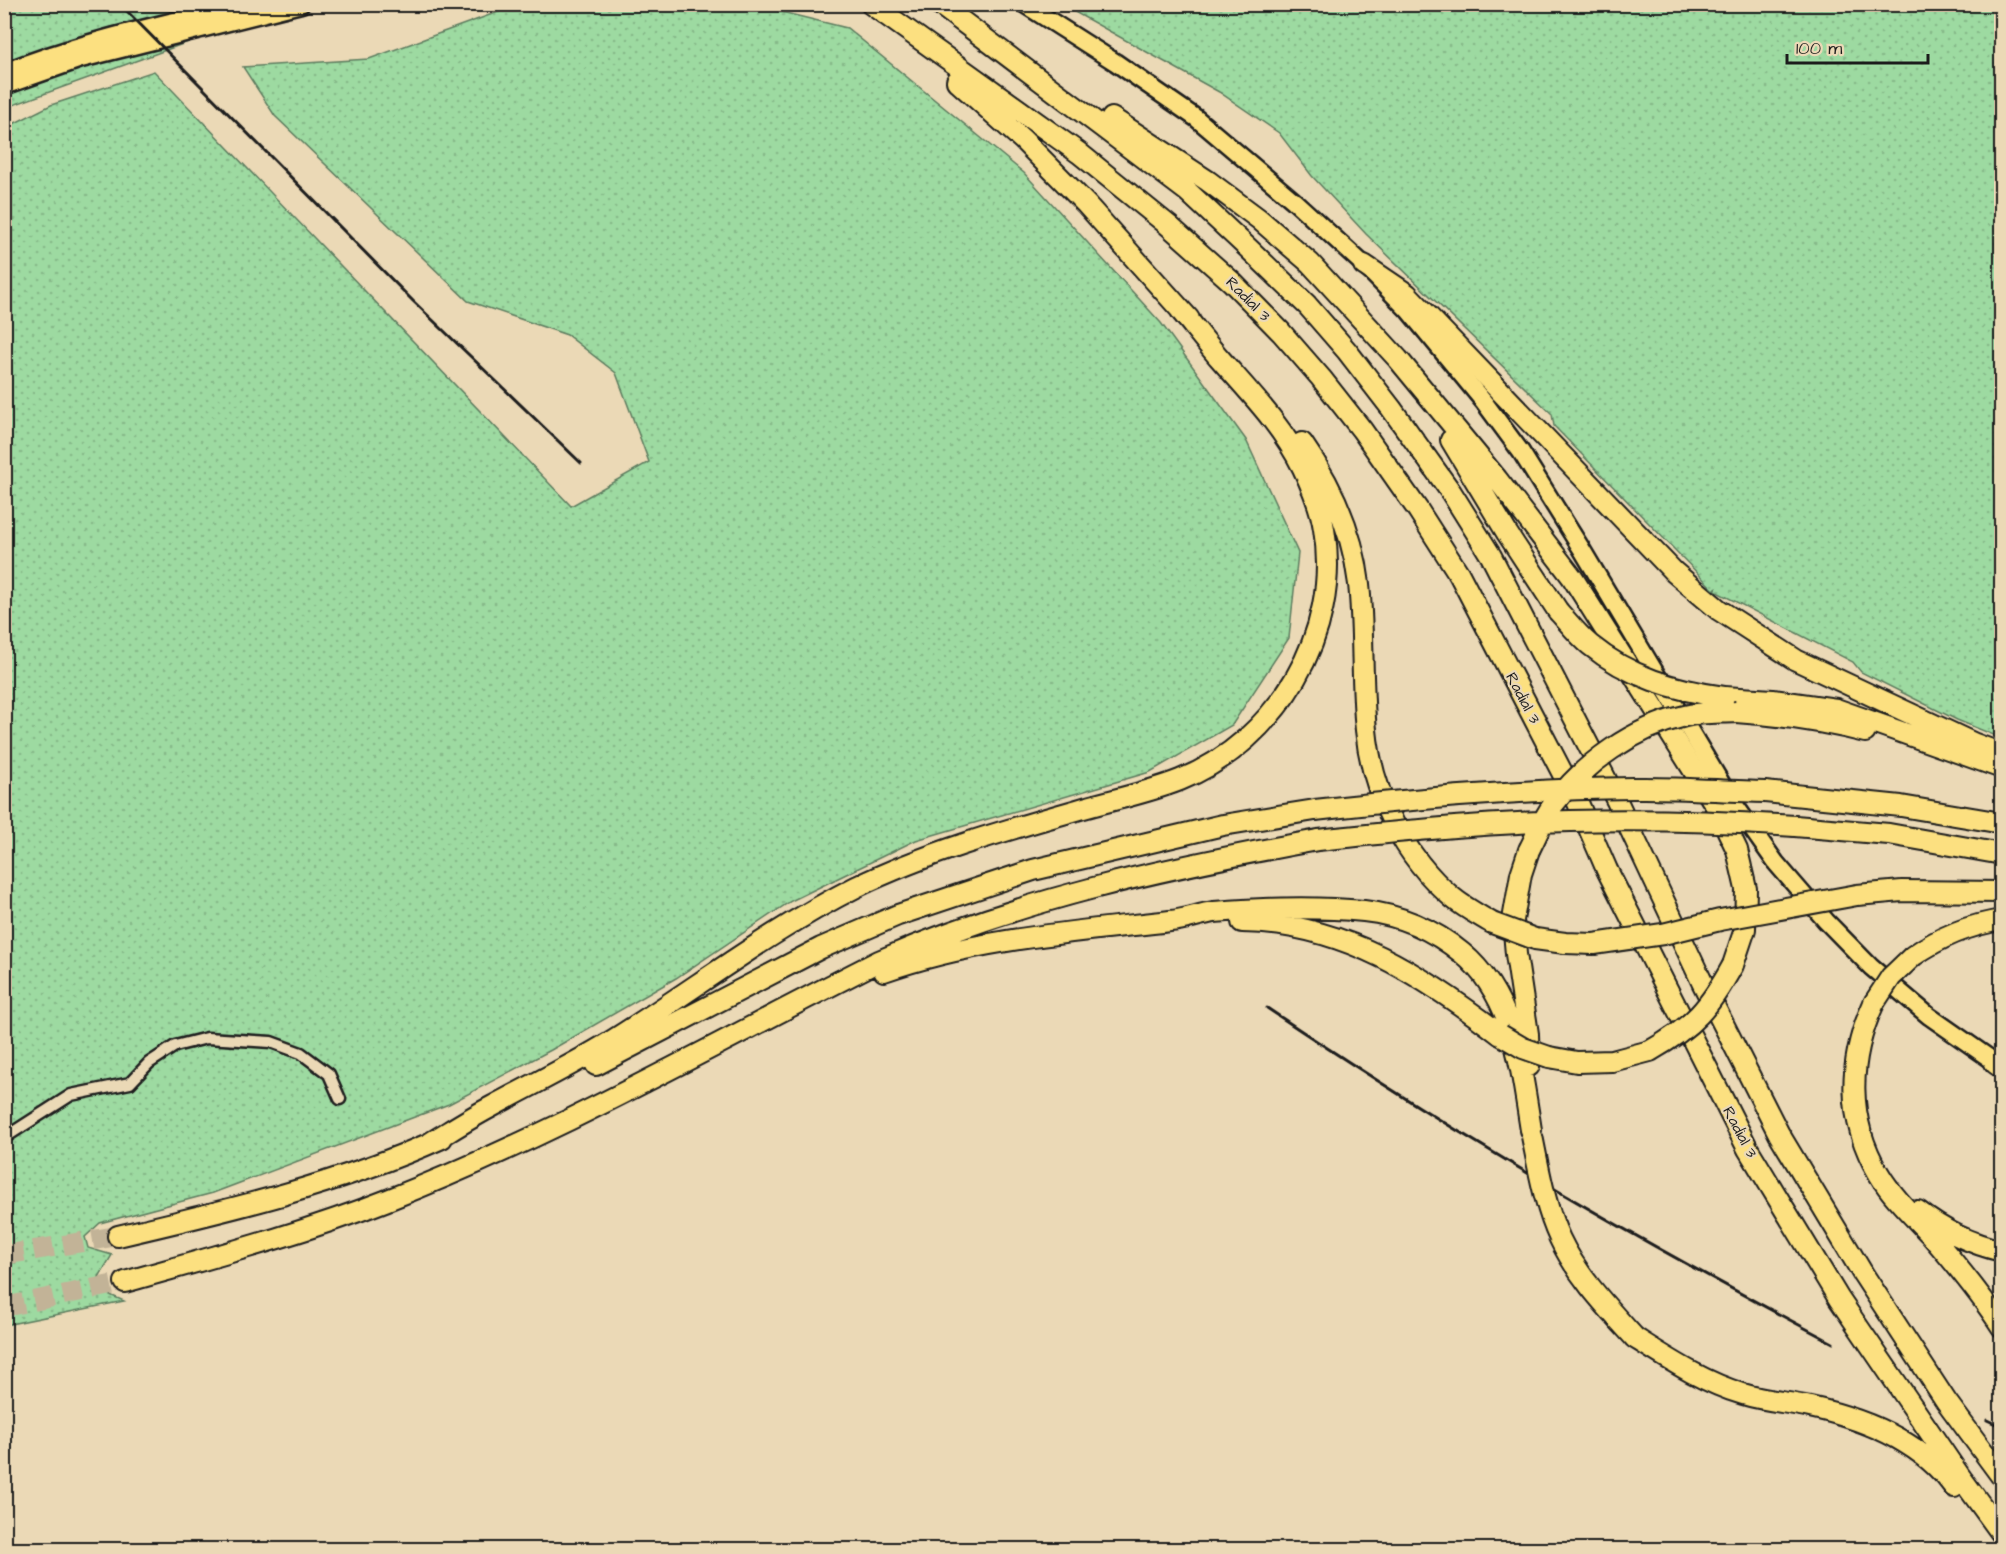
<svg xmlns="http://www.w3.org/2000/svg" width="2006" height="1554" viewBox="0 0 2006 1554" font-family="'Architects Daughter',sans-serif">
<defs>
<pattern id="grass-dots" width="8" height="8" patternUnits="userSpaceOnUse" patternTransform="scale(1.5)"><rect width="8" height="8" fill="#9ddaa1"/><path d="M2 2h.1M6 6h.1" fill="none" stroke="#87ba8a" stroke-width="1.8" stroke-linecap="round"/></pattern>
</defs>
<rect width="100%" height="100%" fill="#ebd9b6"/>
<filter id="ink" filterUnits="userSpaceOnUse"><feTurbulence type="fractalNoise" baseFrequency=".0167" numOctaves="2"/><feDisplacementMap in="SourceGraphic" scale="12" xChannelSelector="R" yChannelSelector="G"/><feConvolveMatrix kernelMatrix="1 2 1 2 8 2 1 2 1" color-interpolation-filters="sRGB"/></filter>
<g filter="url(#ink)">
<path fill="url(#grass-dots)" stroke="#5c7b5e" stroke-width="1.5" d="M5 5H291L5 108Z
M525 5H753L847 28 1024 173 1161 323 1246 440 1298 553 1289 638 1232 725 1150 772 916 840 791 901 676 978 551 1050 449 1104 213 1193 100 1223 85 1237 88 1248 112 1255 99 1277 103 1292 124 1301 5 1325V128L51 105 154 71 571 506 649 462 616 373 567 335 468 301 275 116 243 67 369 59 498 12Z
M1062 5H2001V738L1957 720 1861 672 1853 662 1715 591 1717 587 1714 590 1554 426 1552 414 1366 234 1312 176 1279 133 1219 92Z"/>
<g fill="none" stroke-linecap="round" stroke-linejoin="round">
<path stroke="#c2b397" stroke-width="20" stroke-dasharray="20 10" stroke-linecap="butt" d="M4 1255 118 1236
M4 1307 125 1282"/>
<defs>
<path id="minor" d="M4 1138 71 1095 130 1083 149 1063 175 1046 207 1038 271 1042 301 1053 329 1074 340 1099"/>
<path id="primary" d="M1024 4 1115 62 1196 118 1294 201 1364 265 1409 311 1484 402 1521 452 1581 548 1730 798 1776 863 1826 921 1871 967 1929 1016 2002 1067
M4 72C82 41 163 24 244 4
M4 86 81 59 301 4"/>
<path id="motorway" d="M871 4 1079 153 1168 225 1232 282 1281 332 1321 378 1362 430 1418 510 1459 574 1578 803 1607 870 1748 1149 1839 1299 1959 1475 2002 1534
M939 4 1187 191 1248 248 1307 305 1347 351 1391 408 1451 492 1491 556 1617 801 1702 982 1779 1134 1863 1274 1946 1401 2002 1477
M957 81 1023 140 1086 204 1189 319
M1112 118 1208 181 1259 219 1310 263 1398 359 1497 479 1572 577 1716 806 1737 850 1746 889 1745 929 1733 965
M1364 265 1407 294 1674 572 1719 610 1796 660 1975 744 2002 754
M1451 440 1507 533 1558 611
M1302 443C1331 484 1353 533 1359 584 1364 632 1361 681 1366 730 1372 794 1404 857 1453 898 1465 908 1479 915 1492 923
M1724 697 1773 700 1836 709 2002 768
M1736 712C1780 715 1823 721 1865 732
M1765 792 1901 806 2002 823
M1795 826 1889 834 2002 854
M1857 895 1902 891 2002 892
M1242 922C1344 923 1424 976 1501 1035
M1535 939 1565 943 1594 944
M1913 956C1940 937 1968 925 2002 920
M884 971C975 939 1074 932 1170 921 1185 920 1199 914 1214 912 1263 908 1314 906 1364 911 1400 915 1434 930 1462 953 1514 996 1521 1068 1531 1130
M1874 1003C1848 1059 1846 1119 1879 1174 1892 1196 1911 1214 1929 1233 1955 1263 1980 1293 2002 1327
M1549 1057 1577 1062 1612 1061 1650 1051
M1995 1063 2002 1068
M596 1065 821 948 898 915 1033 870 1223 825 1315 810
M1529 1066 1528 1034 1516 954 1513 920 1521 874 1529 850
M430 1143C450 1131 470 1118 491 1107 531 1085 571 1066 610 1042 692 991 769 931 856 887 926 853 1003 831 1077 810 1111 800 1147 793 1180 780 1277 741 1342 633 1324 529 1321 508 1312 487 1303 468 1283 427 1252 395 1222 361 1208 345 1195 328 1181 311
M1918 1211C1942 1230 1972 1244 2002 1251
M118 1236C226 1211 340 1184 442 1138
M125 1282C213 1257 301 1234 385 1201 556 1135 716 1043 879 961 1018 900 1168 867 1318 840
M1635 1338C1670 1360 1703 1382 1743 1394 1765 1401 1788 1402 1810 1407 1865 1419 1921 1441 1954 1487"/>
</defs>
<use href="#minor" stroke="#1c1c1c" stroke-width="15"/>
<use href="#primary" stroke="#1c1c1c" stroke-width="21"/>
<use href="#motorway" stroke="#1c1c1c" stroke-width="24"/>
<use href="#minor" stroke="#ebd9b6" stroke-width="10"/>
<use href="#primary" stroke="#fce080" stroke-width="16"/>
<use href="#motorway" stroke="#fce080" stroke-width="20"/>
<path stroke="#1c1c1c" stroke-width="3" d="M120 4 413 301 581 463
M1267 1008C1337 1055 1408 1101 1481 1145 1596 1215 1714 1280 1833 1343
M1987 1420 2002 1427"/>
<defs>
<path id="motorway-bridge" d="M1558 611C1568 622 1578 635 1590 645 1629 677 1675 690 1724 697
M1315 810C1421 798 1526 789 1633 788 1677 787 1721 791 1765 792
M1318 840C1384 833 1451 826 1518 823 1610 818 1703 820 1795 826
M1529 850C1537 835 1543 818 1553 805 1585 762 1634 728 1685 716 1701 712 1720 713 1736 712
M1492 923 1535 939
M1594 944 1663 934 1720 920 1857 895
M1874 1003 1891 977 1913 956
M1501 1035 1523 1048 1549 1057
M1650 1051C1693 1027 1710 1007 1733 965
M1532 1136C1539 1170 1545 1207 1560 1239 1578 1277 1607 1307 1635 1338"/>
</defs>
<use href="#motorway-bridge" stroke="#1c1c1c" stroke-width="24" stroke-linecap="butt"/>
<use href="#motorway-bridge" stroke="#fce080" stroke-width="20"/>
</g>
</g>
<g text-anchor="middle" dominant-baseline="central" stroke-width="4.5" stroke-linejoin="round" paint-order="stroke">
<g font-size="16" fill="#1c1c1c" stroke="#ebd9b6">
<text transform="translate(1248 299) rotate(45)">Radial 3</text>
<text transform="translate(1523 698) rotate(62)">Radial 3</text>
<text transform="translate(1740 1132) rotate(62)">Radial 3</text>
</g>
</g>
<rect width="2006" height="1554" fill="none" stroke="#ebd9b6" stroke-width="24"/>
<rect x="12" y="12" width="1982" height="1530" fill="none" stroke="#1c1c1c" stroke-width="2" filter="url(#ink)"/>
<path d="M1787 54v9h141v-9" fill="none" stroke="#1c1c1c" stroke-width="3"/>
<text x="1796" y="54" font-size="18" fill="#1c1c1c" stroke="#ebd9b6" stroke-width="4.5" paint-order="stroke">100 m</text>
</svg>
